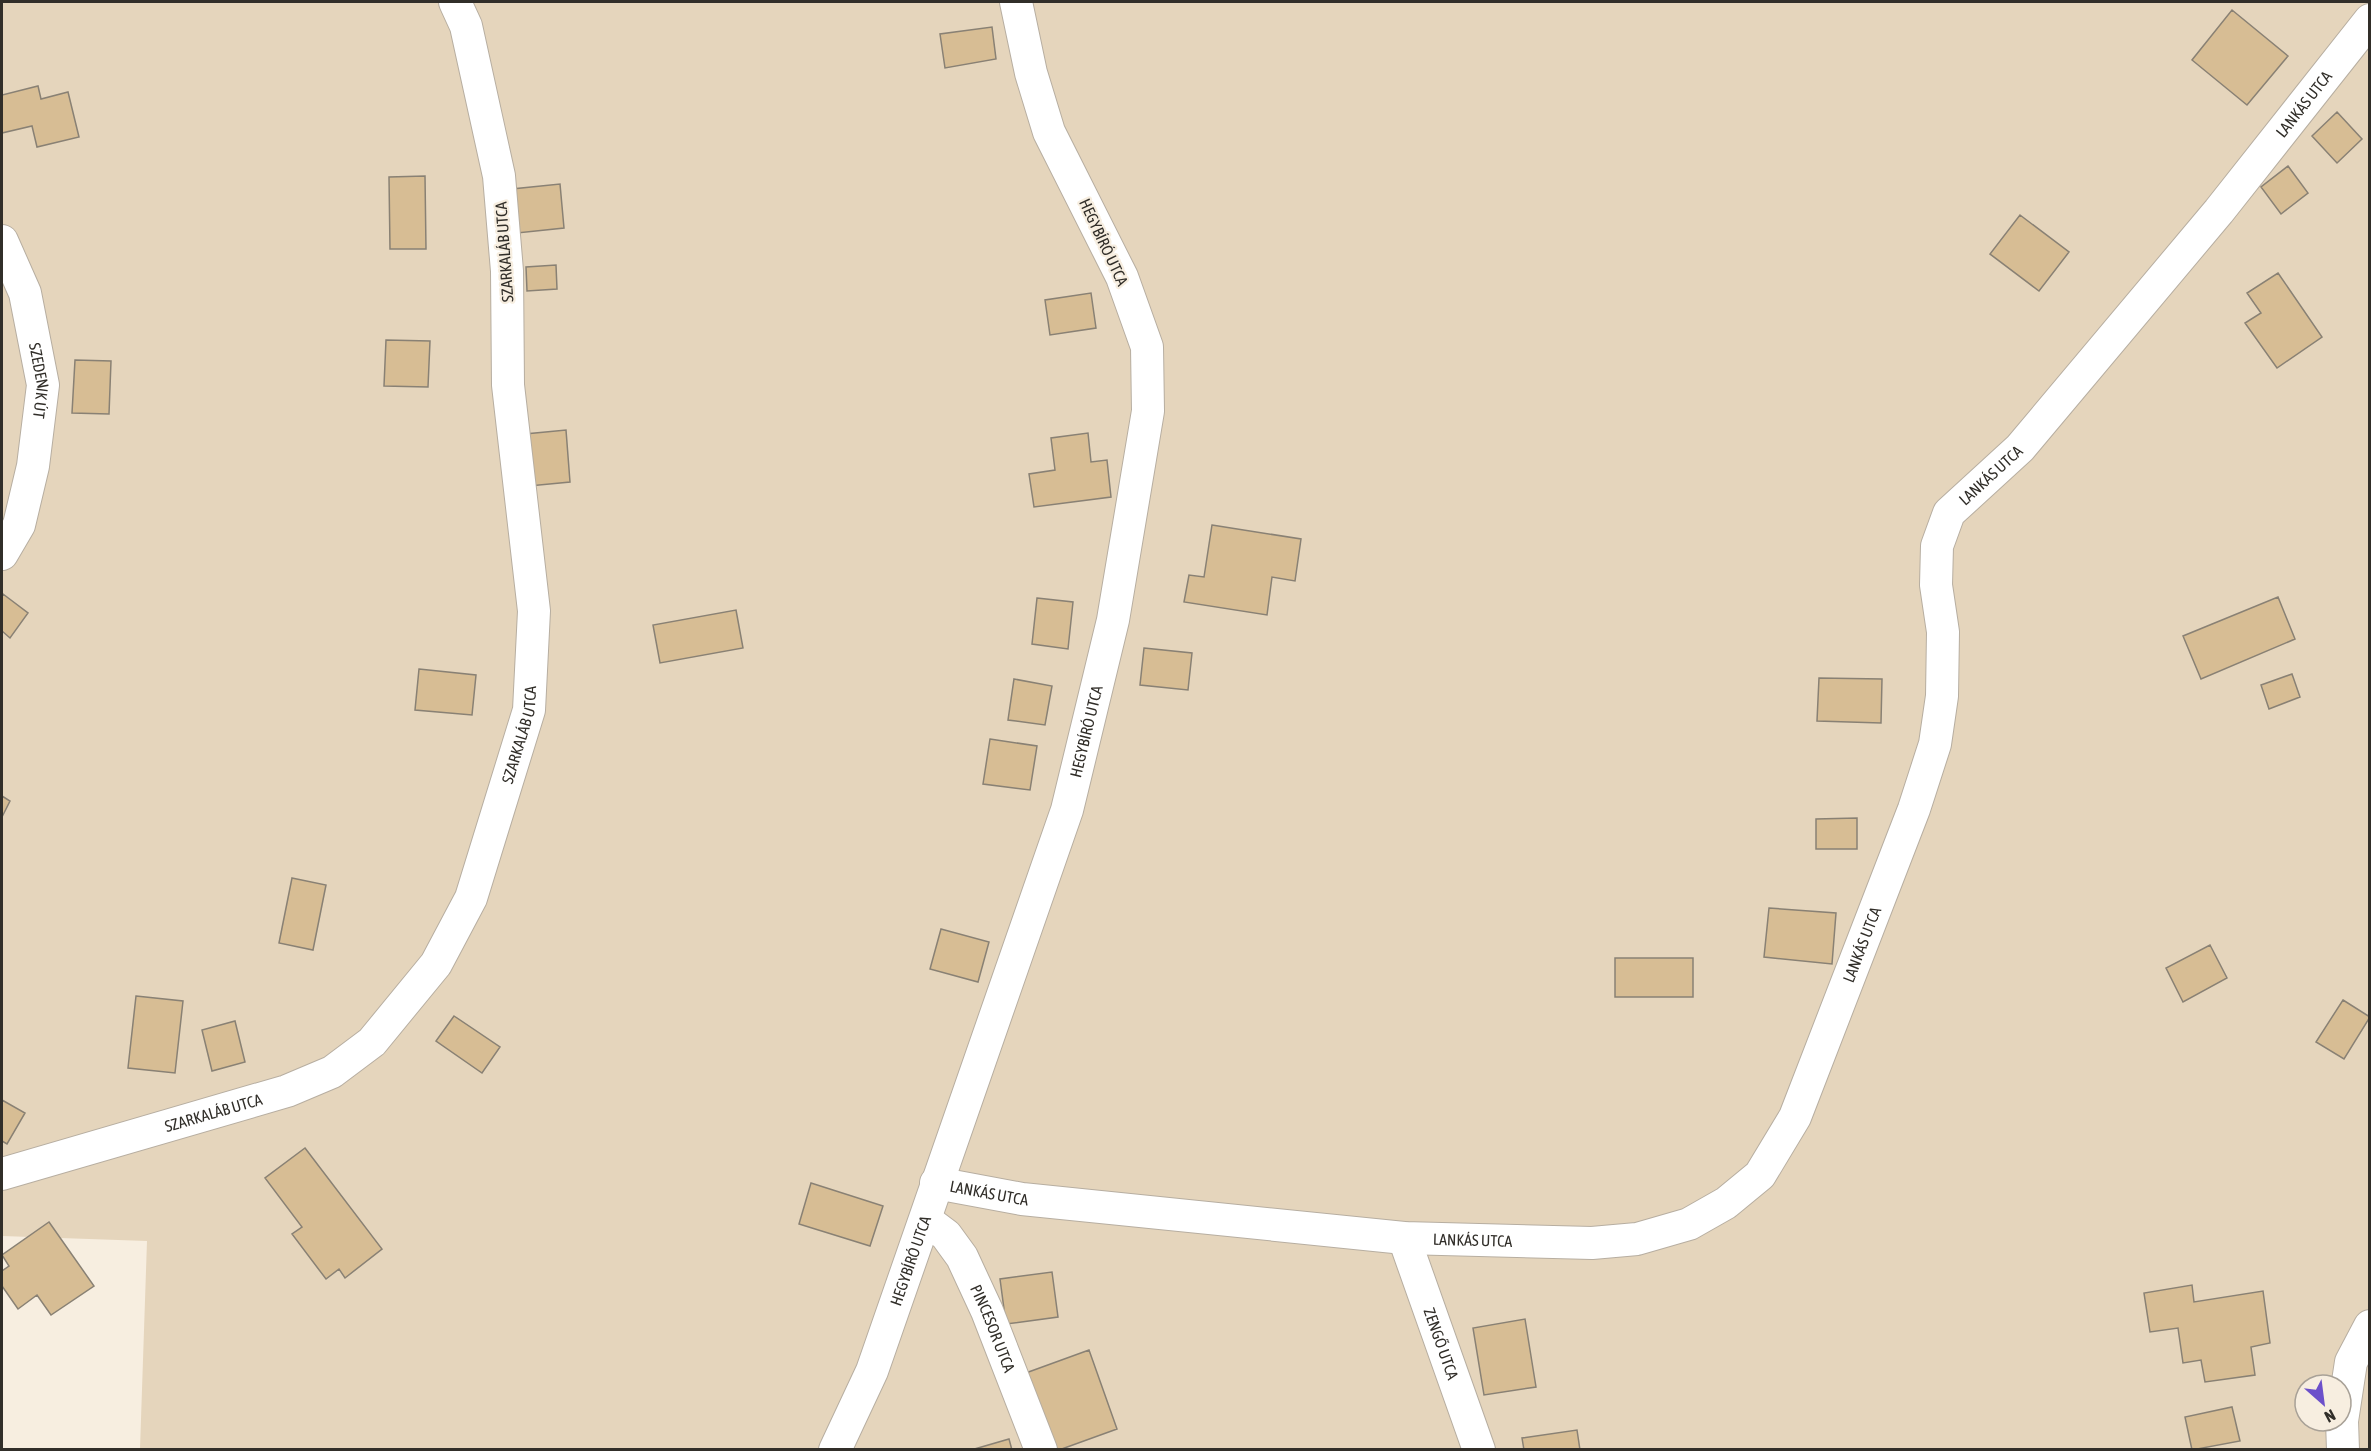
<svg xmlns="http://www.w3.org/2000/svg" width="2371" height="1451" viewBox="0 0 2371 1451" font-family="'Asap Condensed',sans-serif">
<rect width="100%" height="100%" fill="#f7eee0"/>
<path fill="#e5d5bc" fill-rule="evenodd" d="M2 2H2369V1449H140L147 1241 2 1236V217L3 216ZM2305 1385H2341V1421H2305Z"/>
<path fill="#d7bd94" stroke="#898174" stroke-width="1.5" d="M2232 10 2288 56 2247 105 2192 60Z
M992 27 996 59 945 68 940 34Z
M38 86 41 99 68 92 79 137 37 147 32 126 2 133V95Z
M2337 112 2362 139 2337 163 2312 136Z
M2288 166 2308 193 2281 214 2261 187Z
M425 176 426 249H390L389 177Z
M560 184 564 228 517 233 512 189Z
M2020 215 2069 252 2039 291 1990 254Z
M556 265 557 289 527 291 526 267Z
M2278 273 2322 337 2277 368 2245 323 2261 313 2247 293Z
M1091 293 1096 328 1050 335 1045 300Z
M386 340 430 341 428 387 384 386Z
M75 360 111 361 109 414 72 413Z
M566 430 570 482 529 486 525 434Z
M1088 433 1091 462 1107 460 1111 497 1034 507 1029 474 1055 470 1051 438Z
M1212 525 1301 539 1295 581 1272 577 1267 615 1184 602 1189 575 1204 577Z
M3 594 28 613 10 638 2 631V597Z
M2278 597 2295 639 2201 679 2183 636Z
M1037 598 1073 602 1068 649 1032 644Z
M736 610 743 648 660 663 653 625Z
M1144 648 1192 653 1188 690 1140 685Z
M419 669 476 675 472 715 415 710Z
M2292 674 2300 697 2269 709 2261 685Z
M1819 678 1882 679 1881 723 1817 721Z
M1014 679 1052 686 1045 725 1008 720Z
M990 739 1037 746 1030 790 983 784Z
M2 796 10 801 2 817Z
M1857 818V849H1816V819Z
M292 878 326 885 313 950 279 943Z
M1769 908 1836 913 1832 964 1764 957Z
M941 929 989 942 978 982 930 969Z
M2210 945 2227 978 2183 1002 2166 968Z
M1615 958H1693V997H1615Z
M136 996 183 1001 175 1073 128 1068Z
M2343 1000 2370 1017 2344 1059 2316 1042Z
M454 1016 500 1047 482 1073 436 1041Z
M235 1021 245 1062 212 1071 202 1030Z
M2 1100 25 1113 7 1144 2 1141Z
M305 1148 382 1249 345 1278 339 1269 326 1279 292 1234 302 1227 265 1178Z
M811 1183 883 1206 870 1246 799 1224Z
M49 1222 94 1286 51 1315 37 1295 18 1309 2 1286V1271L9 1266 2 1255Z
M1052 1272 1058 1317 1006 1324 1000 1279Z
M2192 1285 2194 1302 2263 1291 2270 1343 2251 1347 2255 1375 2205 1382 2201 1360 2183 1363 2178 1328 2150 1332 2144 1293Z
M1525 1319 1536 1387 1484 1395 1473 1328Z
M1089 1350 1117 1429 1059 1450H1050L1023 1374Z
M2232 1407 2240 1441 2192 1450 2185 1417Z
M1577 1430 1580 1450H1524L1522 1438Z
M1009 1439 1012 1450H971Z"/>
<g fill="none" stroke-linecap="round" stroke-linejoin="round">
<defs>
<g id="street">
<path id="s1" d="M2 241 25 293 43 385 33 466 19 525 2 554"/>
<path id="s2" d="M2 1174 287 1091 332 1072 372 1042 436 964 471 898 529 710 534 611 508 385 507 271 499 176 466 26 455 2"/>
<path id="s3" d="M936 1183 1022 1199 1404 1238 1592 1243 1637 1239 1689 1224 1726 1203 1760 1175 1795 1117 1914 809 1935 744 1942 696 1943 632 1936 585 1937 546 1949 513 2020 448 2219 211 2370 20"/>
<path id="s4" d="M926 1220 946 1235 962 1257 987 1311 1041 1450"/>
<path id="s5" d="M1404 1238 1479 1450"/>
<path id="s6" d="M835 1450 872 1371 1067 810 1113 620 1148 411 1147 347 1122 277 1049 132 1031 73 1016 2"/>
<path d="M2343 1450 2342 1421 2351 1362 2370 1326"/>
</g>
</defs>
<use href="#street" stroke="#b7aea1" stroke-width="34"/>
<use href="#street" stroke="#fff" stroke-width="32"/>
</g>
<g text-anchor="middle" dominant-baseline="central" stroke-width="4.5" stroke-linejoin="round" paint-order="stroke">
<g font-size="16" fill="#312e29" stroke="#f7eee0">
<text stroke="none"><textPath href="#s3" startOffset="2088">LANKÁS UTCA</textPath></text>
<text transform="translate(1104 242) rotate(65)">HEGYBÍRÓ UTCA</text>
<text transform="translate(504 252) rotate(-94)">SZARKALÁB UTCA</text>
<text stroke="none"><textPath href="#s1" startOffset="146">SZEDENIK ÚT</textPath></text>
<text stroke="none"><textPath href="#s3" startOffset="1602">LANKÁS UTCA</textPath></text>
<text stroke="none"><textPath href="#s6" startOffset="762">HEGYBÍRÓ UTCA</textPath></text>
<text stroke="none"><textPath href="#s2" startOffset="742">SZARKALÁB UTCA</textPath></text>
<text stroke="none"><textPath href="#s3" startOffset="1098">LANKÁS UTCA</textPath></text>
<text stroke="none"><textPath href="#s2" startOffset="220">SZARKALÁB UTCA</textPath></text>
<text stroke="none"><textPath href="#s3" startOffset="54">LANKÁS UTCA</textPath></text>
<text stroke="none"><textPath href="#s3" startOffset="540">LANKÁS UTCA</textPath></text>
<text stroke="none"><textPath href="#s6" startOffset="204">HEGYBÍRÓ UTCA</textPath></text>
<text stroke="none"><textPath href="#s4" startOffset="130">PINCESOR UTCA</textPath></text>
<text stroke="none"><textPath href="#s5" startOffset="112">ZENGŐ UTCA</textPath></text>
</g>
</g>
<rect width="2371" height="1451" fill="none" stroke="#312e29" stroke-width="6"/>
<g transform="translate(2323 1403) rotate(152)"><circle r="28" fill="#f7eee0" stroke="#a8a197" stroke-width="1.5"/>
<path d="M0-4.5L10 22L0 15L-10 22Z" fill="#6c50ca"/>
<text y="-9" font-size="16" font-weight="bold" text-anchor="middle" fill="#312e29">N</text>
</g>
</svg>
